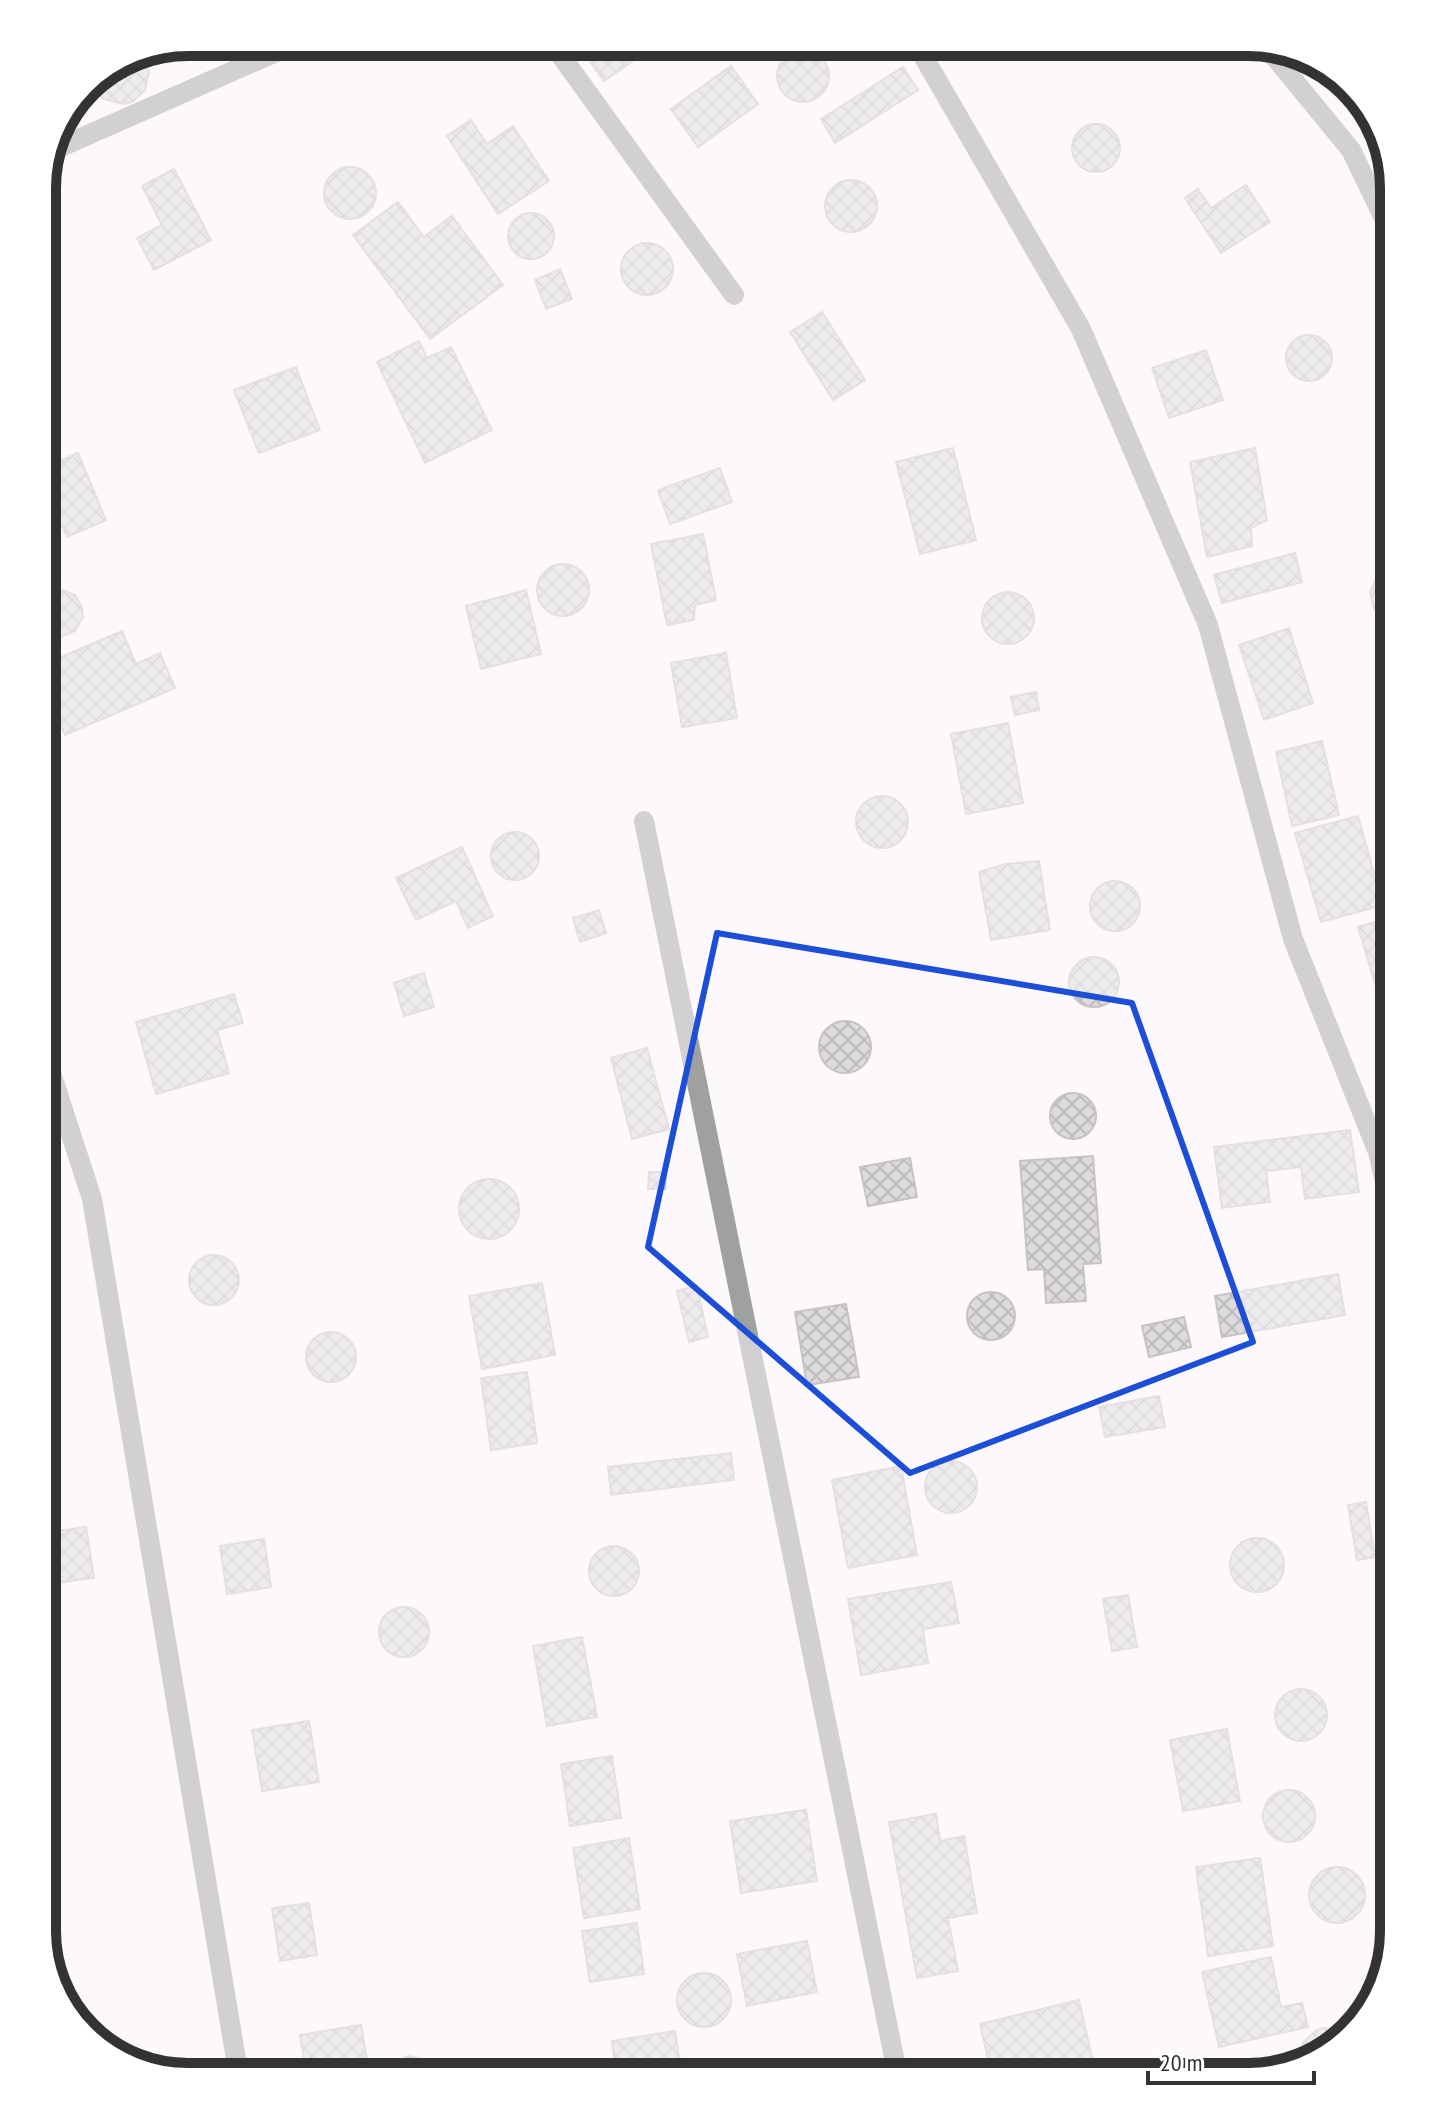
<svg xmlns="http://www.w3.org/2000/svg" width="1436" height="2119" viewBox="0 0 1436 2119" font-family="'PT Sans Narrow',sans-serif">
<defs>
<pattern id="building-cross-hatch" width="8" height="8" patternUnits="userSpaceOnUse" patternTransform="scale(2)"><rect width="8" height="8" fill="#dedbdd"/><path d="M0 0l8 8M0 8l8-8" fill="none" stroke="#bfbcbe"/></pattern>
</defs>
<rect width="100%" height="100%" fill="#fcf8fb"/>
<path fill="url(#building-cross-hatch)" stroke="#c6c2c5" stroke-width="2" d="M576 42H657L658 43 604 81Z
M960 42H988L968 56Z
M777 76a26 26 0 1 1 52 0a26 26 0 1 1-52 0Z
M136 52 146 63 149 72 145 90 132 102 123 104 104 99 98 93 93 79Z
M731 66 758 104 698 147 671 109Z
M903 67 918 90 835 143 821 119Z
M471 120 487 144 513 126 549 181 498 214 447 136Z
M1072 148a24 24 0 1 1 48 0a24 24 0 1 1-48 0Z
M324 193a26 26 0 1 1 52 0a26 26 0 1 1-52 0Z
M174 169 211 240 154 270 137 238 162 225 142 186Z
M825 206a26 26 0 1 1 52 0a26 26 0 1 1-52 0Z
M1246 185 1270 222 1221 253 1185 198 1198 189 1211 208Z
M398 202 424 237 452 216 503 285 430 339 353 235Z
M508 236a23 23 0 1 1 46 0a23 23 0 1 1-46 0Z
M621 269a26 26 0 1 1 52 0a26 26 0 1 1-52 0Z
M560 269 572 299 546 309 535 280Z
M822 312 865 380 833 400 790 332Z
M1286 358a23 23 0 1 1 46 0a23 23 0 1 1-46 0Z
M419 341 427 358 451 347 492 430 425 463 377 362Z
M1206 350 1223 400 1169 418 1152 368Z
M296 367 320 430 259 453 234 390Z
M953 448 976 540 920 554 896 462Z
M1255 448 1267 520 1251 528 1252 546 1207 557 1190 462Z
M78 453 106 520 67 537 42 480V468Z
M720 468 732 502 670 524 658 490Z
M703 534 716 600 695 605 694 620 667 625 651 544Z
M1295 553 1302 582 1222 603 1214 575Z
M537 590a26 26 0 1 1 52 0a26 26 0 1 1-52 0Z
M1392 569H1394V620L1388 619 1374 609 1370 592 1377 577Z
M59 589 75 595 82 608 83 617 75 631 60 637 42 629V597L51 590Z
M526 590 541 654 481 669 466 606Z
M982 618a26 26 0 1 1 52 0a26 26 0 1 1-52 0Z
M1289 628 1313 703 1264 720 1239 645Z
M122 631 136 664 160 653 175 688 65 735 42 682V665Z
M726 653 737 718 682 727 671 663Z
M1036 692 1039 710 1015 715 1011 697Z
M1008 723 1023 803 966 814 951 734Z
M1322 741 1339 815 1292 826 1276 752Z
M856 822a26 26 0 1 1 52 0a26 26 0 1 1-52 0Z
M1358 816 1383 905 1321 922 1295 833Z
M491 856a24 24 0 1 1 48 0a24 24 0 1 1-48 0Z
M462 847 493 916 468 928 456 901 416 920 396 878Z
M1039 861 1050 930 991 940 979 872 1006 864Z
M1090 906a25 25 0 1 1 50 0a25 25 0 1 1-50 0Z
M599 910 606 933 580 942 573 918Z
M1394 917V993L1379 997 1358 927Z
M1069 982a25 25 0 1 1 50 0a25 25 0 1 1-50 0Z
M424 973 434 1007 404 1016 394 983Z
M234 994 243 1023 217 1030 229 1073 156 1094 136 1022Z
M819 1047a26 26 0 1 1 52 0a26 26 0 1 1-52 0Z
M647 1048 669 1129 632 1139 611 1058Z
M1050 1116a23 23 0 1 1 46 0a23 23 0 1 1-46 0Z
M1350 1130 1359 1192 1305 1199 1301 1167 1266 1171 1270 1202 1222 1208 1214 1147Z
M1093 1156 1101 1263 1083 1264 1086 1301 1046 1303 1044 1269 1028 1270 1020 1161Z
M910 1158 917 1197 868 1206 860 1167Z
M649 1172H666L665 1189H648Z
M459 1209a30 30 0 1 1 60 0a30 30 0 1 1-60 0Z
M189 1280a25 25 0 1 1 50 0a25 25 0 1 1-50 0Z
M1338 1274 1345 1315 1222 1337 1215 1296Z
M542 1283 555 1355 482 1369 469 1296Z
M697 1286 708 1337 689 1342 677 1291Z
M967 1316a24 24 0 1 1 48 0a24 24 0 1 1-48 0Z
M846 1304 859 1377 807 1385 795 1312Z
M1184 1317 1191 1347 1149 1357 1142 1326Z
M306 1357a25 25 0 1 1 50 0a25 25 0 1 1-50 0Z
M527 1372 537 1443 491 1450 481 1378Z
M1159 1396 1165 1427 1105 1437 1099 1407Z
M731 1453 734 1480 611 1495 608 1467Z
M925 1487a26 26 0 1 1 52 0a26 26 0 1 1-52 0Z
M901 1466 917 1555 848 1568 832 1480Z
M1366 1502 1375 1557 1357 1560 1348 1505Z
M86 1527 94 1578 57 1583 50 1532Z
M1230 1565a27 27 0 1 1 54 0a27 27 0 1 1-54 0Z
M264 1539 271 1587 227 1594 220 1546Z
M589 1571a25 25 0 1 1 50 0a25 25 0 1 1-50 0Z
M951 1582 959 1623 923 1629 928 1663 861 1675 848 1599Z
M1128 1595 1137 1647 1112 1651 1103 1599Z
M379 1632a25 25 0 1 1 50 0a25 25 0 1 1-50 0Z
M582 1637 597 1717 547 1726 533 1646Z
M1275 1715a26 26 0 1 1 52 0a26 26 0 1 1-52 0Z
M309 1721 319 1782 262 1791 252 1730Z
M1227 1729 1240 1801 1183 1811 1170 1740Z
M612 1756 621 1818 570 1826 561 1764Z
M1263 1816a26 26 0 1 1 52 0a26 26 0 1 1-52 0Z
M806 1810 817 1881 741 1893 730 1821Z
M936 1814 940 1841 964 1836 977 1913 948 1918 958 1971 917 1978 889 1822Z
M629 1838 640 1909 584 1918 573 1848Z
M1260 1858 1273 1946 1208 1956 1196 1867Z
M1309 1895a28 28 0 1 1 56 0a28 28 0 1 1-56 0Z
M309 1903 317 1955 280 1961 272 1908Z
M637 1923 644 1974 590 1982 582 1931Z
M807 1941 817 1992 747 2006 737 1954Z
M1271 1957 1281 2007 1302 2003 1308 2027 1219 2047 1202 1972Z
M677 2000a27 27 0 1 1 54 0a27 27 0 1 1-54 0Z
M1079 2000 1093 2062 1029 2077H992L980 2024Z
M361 2025 370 2077H307L300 2035Z
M1323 2028 1333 2029 1344 2035 1320 2058 1302 2063 1303 2043 1315 2031Z
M675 2031 682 2077H617L612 2041Z
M408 2056 425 2060 431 2065 436 2077H387L393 2063Z"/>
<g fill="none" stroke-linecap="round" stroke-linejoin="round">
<path stroke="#9fa1a1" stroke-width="20" d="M551 42 734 295
M915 42 1081 329 1208 625 1293 939 1378 1152 1394 1220
M1264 44 1351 150 1394 239
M56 149 299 42
M644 821 898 2077
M42 1045 92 1199 239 2077"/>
</g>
<path d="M0 0H1436V2119H0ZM717 933 1132 1003 1253 1342 910 1473 648 1247Z" fill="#fcf8fb" fill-opacity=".55" fill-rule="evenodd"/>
<path fill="none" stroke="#1d4ed8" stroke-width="6" stroke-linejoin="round" d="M717 933 1132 1003 1253 1342 910 1473 648 1247Z"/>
<path d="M0 0H1436V2119H0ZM188 56H1248A132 132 0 0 1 1380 188V1931A132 132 0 0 1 1248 2063H188A132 132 0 0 1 56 1931V188A132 132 0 0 1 188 56Z" fill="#fff" fill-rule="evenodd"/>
<path fill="none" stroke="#343334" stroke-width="10" d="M188 56H1248A132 132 0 0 1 1380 188V1931A132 132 0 0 1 1248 2063H188A132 132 0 0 1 56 1931V188A132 132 0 0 1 188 56Z"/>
<path d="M1148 2071v12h166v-12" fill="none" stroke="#343334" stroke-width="4"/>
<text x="1160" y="2071" font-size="24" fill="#343334" stroke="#ffffff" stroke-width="6" paint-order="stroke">20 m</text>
</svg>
